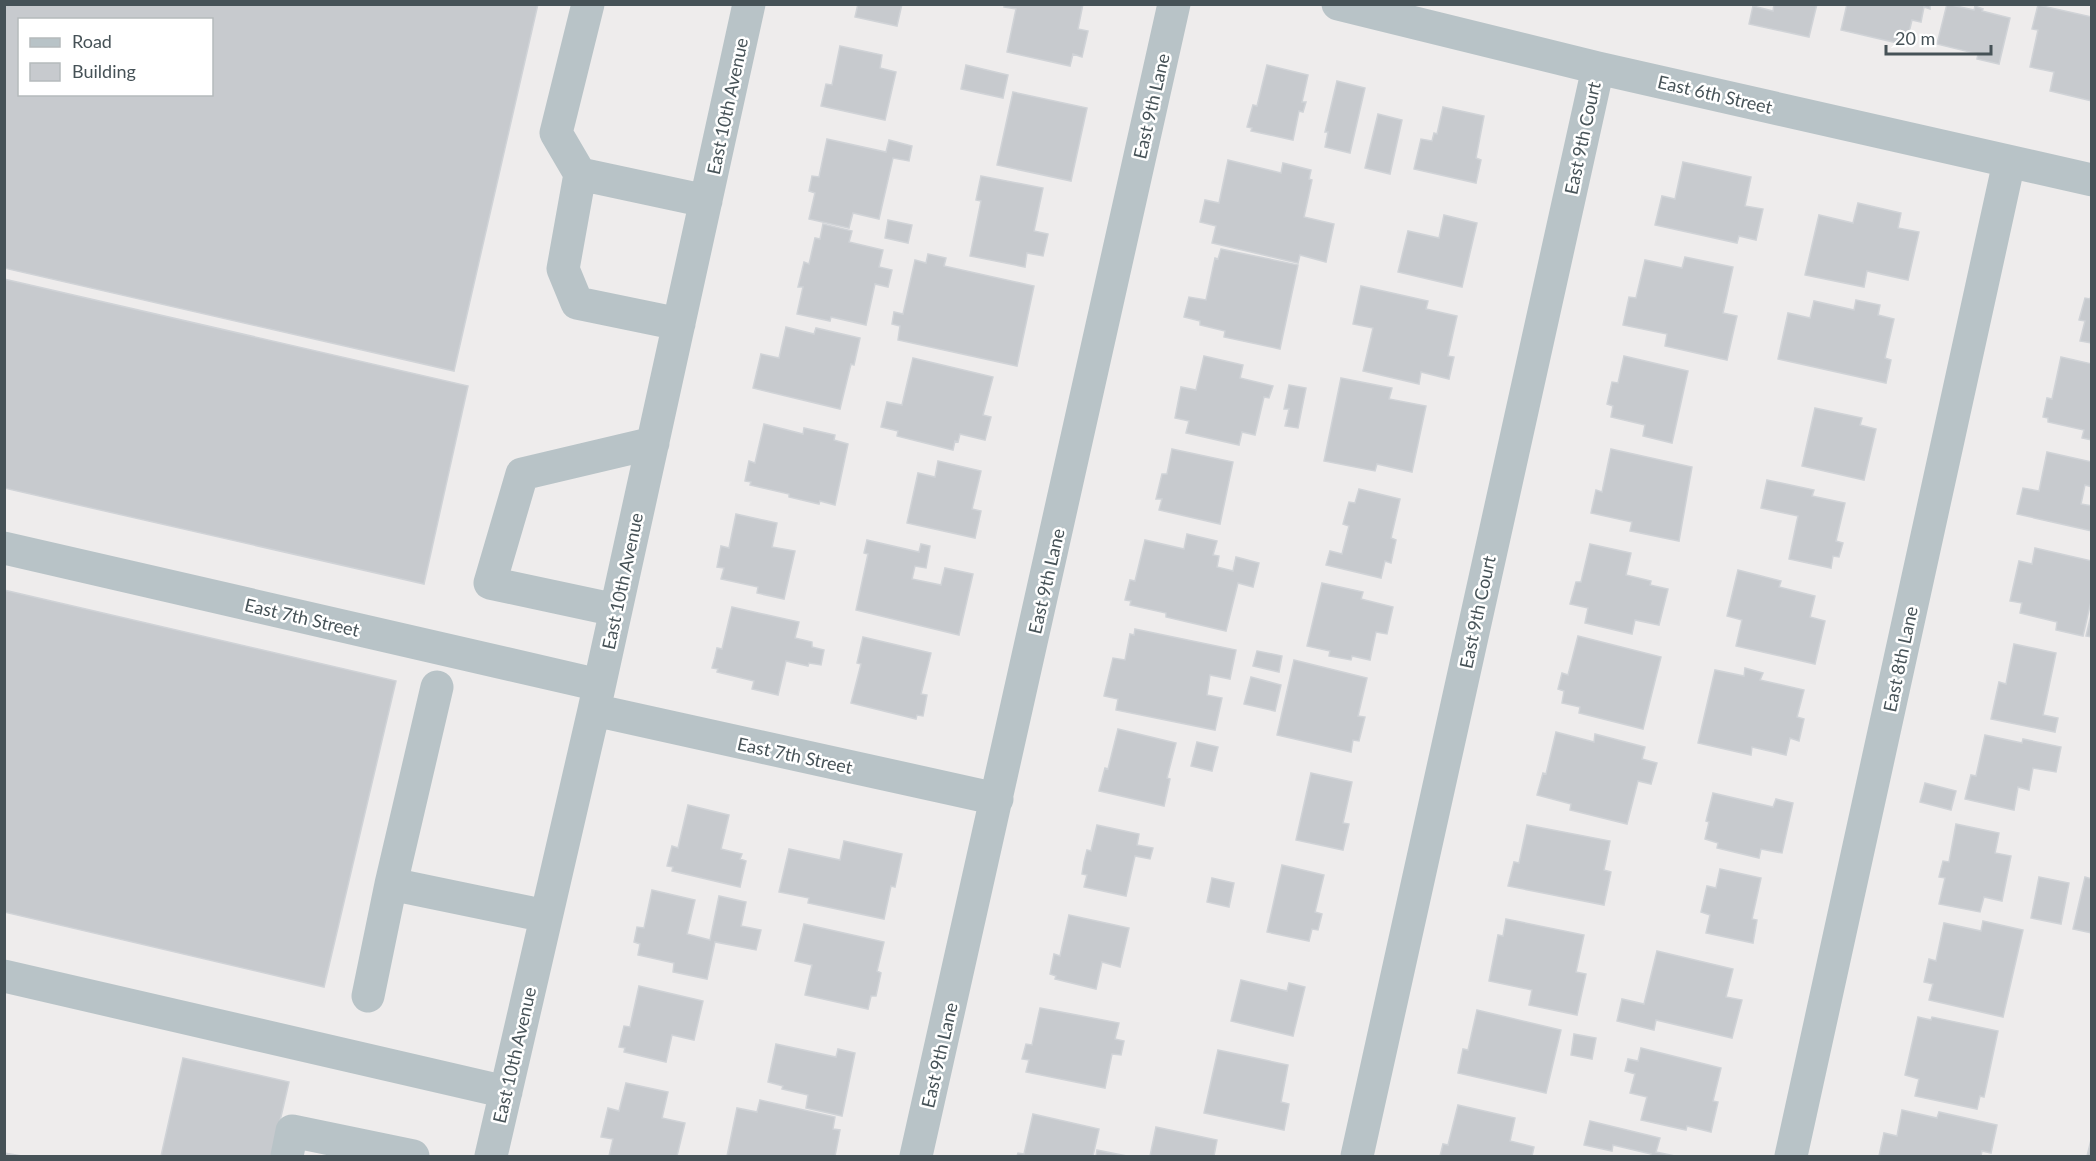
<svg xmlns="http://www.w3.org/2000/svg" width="2096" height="1161" viewBox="0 0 2096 1161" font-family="Lato,sans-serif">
<rect width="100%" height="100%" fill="#eeecec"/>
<path fill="#c7cace" stroke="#d0d3d7" stroke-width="1.5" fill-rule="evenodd" d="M4 4H538L454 371 4 268ZM20 20H212V94H20Z
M902 4 897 26 855 17 858 4Z
M1005 4H1083L1078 29 1088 31 1082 57 1073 54 1070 66 1007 52 1016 9 1004 7Z
M1774 4H1817L1809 37 1749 24 1753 6 1773 11Z
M1847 4H1930V9L1924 7 1921 22 1912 20 1906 45 1841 30Z
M1947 4 1974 10 1975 6 1983 9 1982 11 2010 18 1999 64 1977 59 1978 54 1937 44Z
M2038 5 2092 17V101L2050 91 2054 72 2030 67 2038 30 2032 29Z
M840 46 882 55 880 68 896 72 885 120 821 106 826 84 832 85Z
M966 65 1008 75 1003 98 961 89Z
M1267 65 1308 75 1302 102H1306L1303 112 1299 111 1293 140 1251 131 1252 128 1247 127 1253 105 1257 106Z
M1337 81 1365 88 1350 153 1325 147 1328 132H1325Z
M1013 92 1087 108 1071 181 997 165Z
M1443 107 1484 116 1476 158 1481 160 1476 183 1414 169 1421 139 1432 141 1434 133 1437 134Z
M1378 114 1402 120 1390 174 1365 168Z
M827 139 886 152 889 140 912 146 909 161 893 158 879 219 853 213 849 228 809 219 815 193 809 191 812 176 819 177Z
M1228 160 1281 173 1283 163 1311 170 1309 179 1312 180 1304 217 1334 224 1326 262 1300 255 1298 263 1212 243 1216 226 1200 222 1205 200 1219 203Z
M1683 162 1751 177 1745 206 1763 209 1756 240 1739 236 1737 243 1655 225 1662 196 1675 199Z
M981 176 1043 188 1034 231 1048 234 1043 256 1027 253 1025 267 970 256 981 201 976 200Z
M1858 203 1901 213 1898 228 1919 232 1908 280 1867 271 1864 287 1805 275 1819 215 1853 223Z
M1444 215 1477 223 1462 287 1398 272 1408 231 1439 238Z
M888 220 912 225 908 243 885 238Z
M823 224 852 231 849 242 883 250 879 267 892 270 888 287 875 284 866 325 831 317 830 321 797 314 803 287H798L804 262 809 264 815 238 820 239Z
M1221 249 1298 265 1280 349 1224 337 1225 331 1200 325V321L1184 317 1189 297 1206 300 1215 258 1218 259Z
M928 254 946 258 944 266 1034 286 1017 366 898 340 900 326 892 324 894 312 903 314 915 260 926 263Z
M1685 257 1733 267 1723 313 1737 316 1727 360 1665 346 1667 334 1623 325 1629 297 1636 298 1645 260 1682 268Z
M4 279 468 386 424 584 4 488Z
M1361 286 1428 301 1426 309 1457 316 1448 356 1454 357 1449 379 1421 372 1419 384 1363 371 1373 328 1353 324Z
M2092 293V343L2080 341 2085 321 2079 320 2085 298 2090 299Z
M1856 300 1880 305 1878 315 1894 319 1885 358 1891 360 1886 383 1778 359 1788 313 1810 318 1814 301 1854 310Z
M786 327 814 334 816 328 860 338 854 365 851 364 840 409 753 388 761 354 779 358Z
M1204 356 1243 365 1240 378 1273 386 1269 398 1264 397 1255 435 1242 432 1239 445 1186 433 1189 421 1175 418 1181 387 1196 390Z
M1624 356 1688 371 1672 443 1643 436 1645 425 1611 417 1613 406 1607 404 1612 382 1618 383Z
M2061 357 2092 364V440L2082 438 2084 430 2048 422V418L2043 417 2047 398 2052 399Z
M913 358 993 377 983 415 991 417 985 440 960 434 958 442 955 441 953 450 897 436 898 431 881 427 887 402 902 405Z
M1341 378 1392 388 1389 399 1426 406 1412 472 1377 464 1375 471 1324 461Z
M1289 385 1306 388 1298 428 1285 426 1289 409H1284Z
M1815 408 1862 418 1860 425 1876 429 1864 480 1802 466Z
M764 424 803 434 804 428 835 435 834 440 848 444 835 505 820 501 819 504 789 497V494L750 485 751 482 745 481 749 461 755 463Z
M1172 449 1233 462 1220 524 1159 510 1162 499H1156L1162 474H1167Z
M1611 449 1692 467 1679 541 1630 531 1632 522 1591 513 1596 490 1602 492Z
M2047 452 2092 462V487L2085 485 2081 504 2092 506V531L2017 514 2023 488 2039 491Z
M938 461 981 471 972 509 981 511 975 538 907 523 918 473 935 477Z
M1767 480 1814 490 1812 496 1845 503 1836 541 1843 543 1839 557 1833 556 1831 568 1789 559 1798 516 1761 508Z
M1359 489 1400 499 1391 538 1396 540 1391 563 1385 561 1381 578 1326 565 1330 551 1342 554 1349 526 1343 524 1349 502 1355 503Z
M736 514 777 523 772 547 795 551 784 599 757 593 758 587 721 579 724 568 717 567 721 546 729 548Z
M1187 534 1217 541 1213 555 1219 556 1217 567 1233 571 1236 557 1259 563 1253 587 1238 583 1226 631 1166 617V613L1130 605 1131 601 1125 600 1130 580 1135 581 1145 540 1184 549Z
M867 540 919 552 921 544 930 546 926 568 915 566 912 579 941 585 945 568 973 574 959 635 856 610 868 554 864 553Z
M1590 544 1631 553 1626 575 1651 581 1650 585 1668 589 1659 625 1635 620 1632 634 1585 623 1588 608 1570 604 1576 582H1581Z
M2035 548 2092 561V597L2083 636 2056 630 2057 622 2020 613 2022 603 2010 601 2019 561 2032 564Z
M1738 570 1781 581 1779 587 1815 596 1810 617 1825 621 1815 664 1736 646 1742 620 1727 616Z
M1322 583 1363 592 1361 599 1393 607 1387 634 1376 632 1370 660 1352 656 1351 660 1329 656 1330 651 1307 646Z
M4 590 396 681 324 987 4 912Z
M732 607 799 622 795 638 812 642V647L824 650 821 665 809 663 808 666 786 661 778 695 752 689 754 681 717 672 718 669 712 668 715 657 717 648 722 649Z
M2092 611V637L2086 636Z
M1135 629 1236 650 1230 679 1210 675 1207 695 1222 698 1215 730 1116 710 1118 699 1104 696 1113 658 1125 660 1130 634 1134 635Z
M1578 636 1661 657 1643 729 1579 713 1580 707 1562 703 1564 691 1558 689 1562 673 1568 675Z
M863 637 931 653 921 694 927 695 923 716 917 715 916 719 851 703 861 664 857 663Z
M2014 644 2056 653 2043 715 2058 718 2055 732 1991 719 1999 682 2006 684Z
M1257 651 1282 656 1279 672 1253 666Z
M1294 660 1367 678 1358 716 1365 717 1359 741 1353 740 1351 752 1277 735Z
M1745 668 1763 673 1760 680 1804 690 1797 717 1804 719 1799 741 1790 738 1786 755 1752 747 1751 755 1698 743 1715 670 1744 676Z
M1251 677 1281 685 1275 711 1244 704Z
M1118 729 1176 743 1167 778 1170 779 1164 806 1099 791 1105 768 1108 769Z
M1556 732 1594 742 1595 734 1645 747 1642 759 1657 763 1651 784 1638 781 1627 824 1570 810 1571 804 1537 795 1543 773 1546 774Z
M1985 735 2022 743 2023 739 2061 747 2056 772 2033 768 2029 790 2018 787 2014 810 1965 799 1971 775 1976 776Z
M1197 742 1218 747 1212 771 1191 766Z
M1311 773 1352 782 1343 823 1349 824 1343 850 1296 840Z
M1925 783 1956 791 1951 810 1920 802Z
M1713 793 1773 807 1776 799 1793 803 1782 853 1761 849 1759 858 1717 848 1718 843 1705 839 1709 822 1706 821Z
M688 805 729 815 721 849 742 854 740 859 746 861 740 887 672 871 673 867 667 866 672 846 678 848Z
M1956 824 1999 833 1995 853 2011 856 2002 901 1984 897 1980 912 1939 904 1945 878 1939 877 1943 861 1949 862Z
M1097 825 1139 834 1137 845 1153 848 1150 859 1135 856 1126 896 1084 887 1087 875 1082 874 1084 862 1087 850 1091 851Z
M1527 825 1610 841 1604 870 1611 872 1604 905 1508 886 1514 862 1519 863Z
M844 841 902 854 895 887 891 886 884 919 808 903 809 898 779 892 789 849 840 860Z
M1282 865 1324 875 1315 912 1322 914 1318 930 1312 929 1309 941 1267 932Z
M1720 869 1761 878 1752 919 1757 920 1753 943 1706 933 1710 915 1701 912 1707 886 1716 888Z
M2039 877 2069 883 2061 924 2031 918Z
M2085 877 2092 879V933L2073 929Z
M1212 878 1234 883 1229 907 1207 902Z
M652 890 695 900 687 934 710 940 719 896 746 902 741 926 761 930 756 950 715 942 707 979 673 972 674 963 638 955 640 944 634 942 637 927 644 928Z
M1069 915 1129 928 1120 967 1102 962 1096 989 1055 979 1056 976 1050 974 1054 954 1060 956Z
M1506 919 1584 935 1576 972 1586 974 1577 1015 1529 1005 1532 990 1489 981 1498 935 1503 936Z
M1983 921 2023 930 2003 1017 1929 1000 1933 984 1924 982 1929 959 1936 961 1944 923 1981 931Z
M804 924 884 942 877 971 881 973 876 996H871L868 1009 805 995 812 965 795 961Z
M1657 951 1733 969 1726 997 1742 1000 1732 1038 1656 1020 1654 1030 1617 1021 1622 999 1644 1004Z
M1241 980 1287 991 1289 983 1305 987 1293 1036 1231 1021Z
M639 986 703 1001 694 1040 672 1035 666 1062 624 1052 625 1048 619 1047 624 1026 630 1027Z
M1040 1008 1119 1023 1115 1039 1124 1041 1121 1055 1112 1054 1105 1088 1026 1072 1029 1060 1022 1059 1026 1044 1032 1045Z
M1477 1010 1561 1030 1546 1093 1458 1073 1463 1049 1468 1050Z
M1918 1017 1931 1020 1932 1017 1998 1031 1984 1097 1980 1096 1977 1109 1915 1096 1919 1079 1905 1075Z
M1574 1034 1596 1038 1592 1059 1571 1055Z
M776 1044 836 1057 838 1049 855 1053 842 1116 806 1108 808 1095 782 1089 783 1086 768 1082Z
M1641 1048 1721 1068 1713 1101 1718 1102 1711 1132 1687 1126 1686 1130 1641 1120 1647 1097 1630 1093 1635 1074 1625 1071 1628 1059 1638 1061Z
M1218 1050 1288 1065 1281 1102 1289 1104 1284 1130 1204 1113Z
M183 1058 289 1082 272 1156H161Z
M626 1083 668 1092 662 1118 685 1123 677 1156H609L613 1139 601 1137 608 1108 619 1111Z
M760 1100 835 1117 833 1129 840 1130 835 1156H727L737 1108 757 1112Z
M1458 1105 1515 1118 1510 1141 1534 1147 1532 1156H1440L1443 1144 1448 1145Z
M1902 1110 1937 1118 1939 1112 1997 1125 1991 1153 1982 1151 1981 1156H1879L1884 1133 1897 1136Z
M1033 1114 1099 1129 1093 1156H1017L1018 1153 1024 1154Z
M1590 1121 1660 1138 1656 1152 1675 1156H1650L1651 1154 1613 1145 1612 1151 1584 1145Z
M1156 1127 1217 1140 1214 1156H1150Z
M2091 1140 2092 1156H2087Z
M1097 1150 1127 1156H1096Z
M4 1153 22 1156H4Z"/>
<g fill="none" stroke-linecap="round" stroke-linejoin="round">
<path stroke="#b8c3c7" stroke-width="33" d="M588 4 556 133 580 174 563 269 577 303 679 324
M1338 4 1598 68 2092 180
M580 174 706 201
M4 548 599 685
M616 610 490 583 522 474 653 443
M437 687 391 884 546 916
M594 710 997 799
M4 976 506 1092
M368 996 391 884
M287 1156 292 1131 413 1156
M491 1156 594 710 749 4
M916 1156 1174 4
M1357 1156 1598 68
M1791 1156 2009 162"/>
</g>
<g text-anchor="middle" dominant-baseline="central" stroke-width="5" stroke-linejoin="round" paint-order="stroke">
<g font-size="18" fill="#465257" stroke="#fff">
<text transform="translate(1715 94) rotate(13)">East 6th Street</text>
<text transform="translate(727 106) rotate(-78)">East 10th Avenue</text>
<text transform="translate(1151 106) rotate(-77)">East 9th Lane</text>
<text transform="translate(1582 138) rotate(-78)">East 9th Court</text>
<text transform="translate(622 581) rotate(-78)">East 10th Avenue</text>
<text transform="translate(1046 581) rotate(-77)">East 9th Lane</text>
<text transform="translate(1477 612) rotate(-78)">East 9th Court</text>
<text transform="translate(302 617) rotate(13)">East 7th Street</text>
<text transform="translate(1900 659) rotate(-78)">East 8th Lane</text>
<text transform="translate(795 755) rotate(12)">East 7th Street</text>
<text transform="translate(514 1055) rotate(-77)">East 10th Avenue</text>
<text transform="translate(939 1055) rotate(-77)">East 9th Lane</text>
</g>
</g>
<rect width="2096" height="1161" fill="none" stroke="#465257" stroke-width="12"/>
<rect x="18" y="18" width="195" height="78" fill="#ffffff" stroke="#b5babc" stroke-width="1.5"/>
<rect x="30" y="38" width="30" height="9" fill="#b8c3c7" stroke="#b5babc" stroke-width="1.5"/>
<text x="72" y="48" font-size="18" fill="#465257">Road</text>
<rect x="30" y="63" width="30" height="18" fill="#c7cace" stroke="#b5babc" stroke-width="1.5"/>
<text x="72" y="78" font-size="18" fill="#465257">Building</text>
<path d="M1886 45v9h105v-9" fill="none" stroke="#465257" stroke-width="3"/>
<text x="1895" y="45" font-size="18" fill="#465257" stroke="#ffffff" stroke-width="4.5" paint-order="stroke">20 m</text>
</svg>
